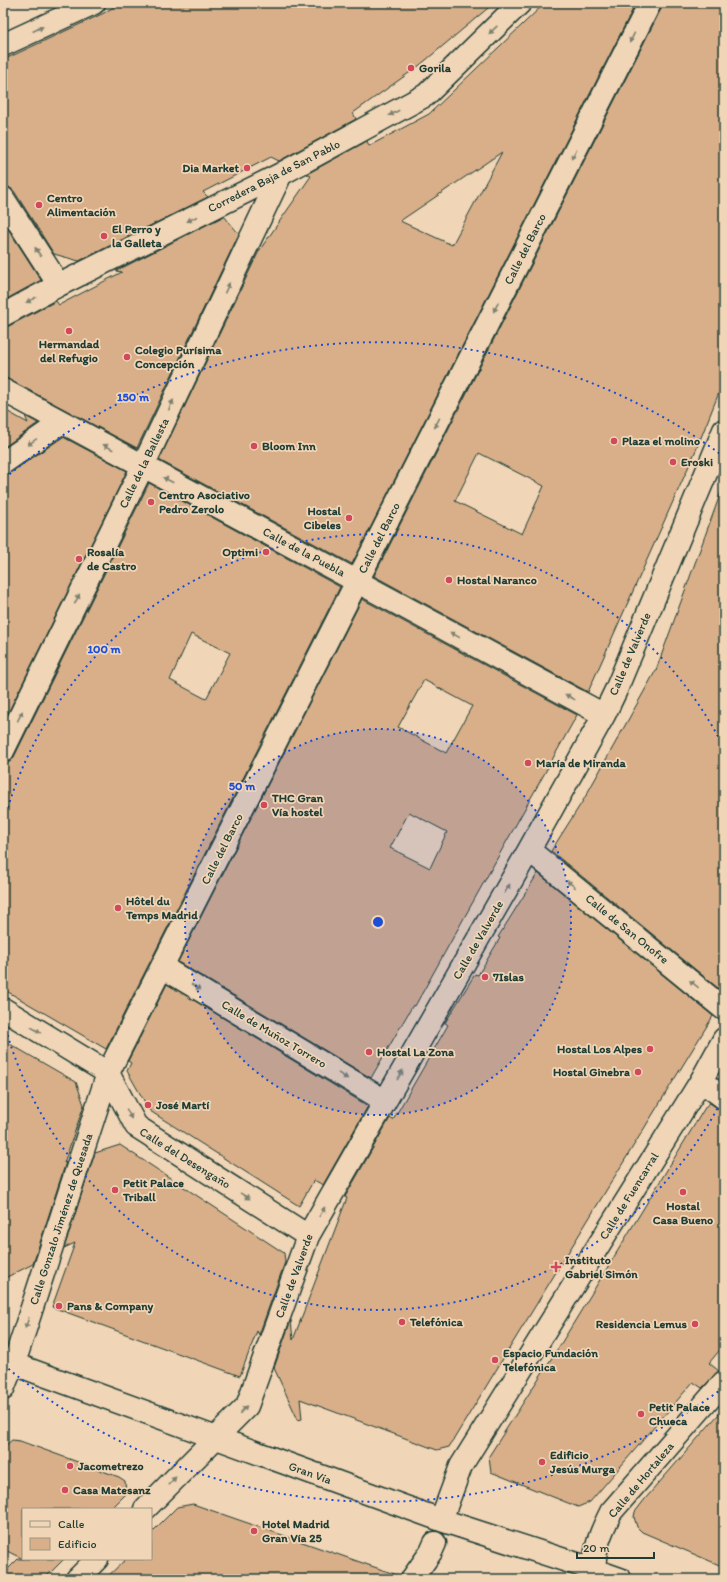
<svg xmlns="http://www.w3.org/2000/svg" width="727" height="1582" viewBox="0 0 727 1582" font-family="Itim,sans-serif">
<rect width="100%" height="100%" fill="#f0d5b7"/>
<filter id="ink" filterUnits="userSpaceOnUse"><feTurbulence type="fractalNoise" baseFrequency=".025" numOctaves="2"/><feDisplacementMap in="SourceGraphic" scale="8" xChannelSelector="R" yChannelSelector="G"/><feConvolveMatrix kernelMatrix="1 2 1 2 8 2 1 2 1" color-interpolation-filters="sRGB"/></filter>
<g filter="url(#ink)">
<path fill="#d8af89" stroke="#1f3d34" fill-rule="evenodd" d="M120 3H494L420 65 353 113 356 119 279 161 271 157 203 192 208 197 79 261 54 254 14 191 9 187 3 186V60L104 13Z
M545 3H636L352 564 159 460 259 251 311 176 307 174 367 141 369 146 429 114ZM502 152 452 245 400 221Z
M662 3H724V380L696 450 588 692 374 576 661 9ZM479 453 544 486 522 534 455 501Z
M224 216 239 234 137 448 6 378 3 371V327L9 326 56 301 59 305 122 272 116 271Z
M3 221 41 280 3 301Z
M3 409 28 423 25 416 38 423 3 448Z
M63 437 127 471 3 723V475L10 473Z
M149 483 340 587 106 1049 3 989V763L10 762 14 757ZM191 634 230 653 206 699 170 680Z
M721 492H724V993L551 851 584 799 656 670Z
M362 599 577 715 415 1006 413 1005 371 1078 178 962ZM424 680 472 706 446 753 398 727ZM409 812 447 832 430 868 390 848Z
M538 873 713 1016 449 1447 437 1450 300 1399 302 1419 298 1420 274 1368 291 1320 293 1340 347 1198 345 1197 390 1118 393 1120 448 1025 445 1023 475 974 478 975 500 938 498 937Z
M167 984 368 1106 323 1185 314 1180 299 1206 150 1111 127 1071 131 1063 128 1061Z
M3 1040 76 1082 84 1105 64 1163 66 1162 33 1264 3 1279Z
M710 1103 717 1108 724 1110V1345L709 1363 719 1371 702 1388 693 1382 590 1502 578 1507 491 1472 489 1456 562 1342 706 1106Z
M120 1145 284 1253 285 1262 259 1335 257 1331 240 1376 52 1307 75 1243 64 1248 95 1153Z
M724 1408V1567L642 1532 637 1527 634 1517 635 1512 645 1499Z
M12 1440 20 1441 119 1477 125 1481 126 1494 111 1509H23V1559L3 1549V1452L6 1445Z
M193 1504 400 1576V1579H105L126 1559H151V1533L177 1507Z
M18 1559H64L44 1579H3V1574Z"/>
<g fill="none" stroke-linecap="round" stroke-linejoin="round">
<defs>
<path id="minor" d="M3 45 94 3
M3 198 59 285
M3 315 59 285 281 174 426 95 520 3
M3 390 604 715
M3 463 62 422
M3 751 143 466 281 174
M529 850 724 1009
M162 967 385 1101
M3 1009 108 1073 136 1126 308 1236
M701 1081 724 1098
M3 1360 441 1520 586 1567 620 1579
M3 1389 18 1351 108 1073 650 3
M145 1509 247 1406 308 1236 529 850 604 715 616 690 724 430
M441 1520 461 1466 701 1081 724 1039
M595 1570C593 1549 602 1530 611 1512L724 1382
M77 1579 97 1559
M412 1579 431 1552 435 1543"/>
</defs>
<use href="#minor" stroke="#1f3d34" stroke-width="25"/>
<use href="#minor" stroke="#f0d5b7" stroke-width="22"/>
</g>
<defs><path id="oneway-solid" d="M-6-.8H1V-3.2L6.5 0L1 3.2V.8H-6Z"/></defs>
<g fill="#7d816f">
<use href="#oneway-solid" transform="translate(38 29) rotate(-25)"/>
<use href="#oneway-solid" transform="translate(493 30) rotate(136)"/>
<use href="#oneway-solid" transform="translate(632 38) rotate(117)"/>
<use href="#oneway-solid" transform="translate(394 113) rotate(152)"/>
<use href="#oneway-solid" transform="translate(574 154) rotate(117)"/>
<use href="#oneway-solid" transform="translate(192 219) rotate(153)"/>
<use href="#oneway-solid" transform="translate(38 252) rotate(-123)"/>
<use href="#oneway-solid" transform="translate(227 288) rotate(-65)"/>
<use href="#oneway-solid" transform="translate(31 300) rotate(152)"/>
<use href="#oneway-solid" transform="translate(496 307) rotate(117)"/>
<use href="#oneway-solid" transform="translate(171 405) rotate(-65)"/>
<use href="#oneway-solid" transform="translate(437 423) rotate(117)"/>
<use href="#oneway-solid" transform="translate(32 442) rotate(145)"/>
<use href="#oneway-solid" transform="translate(108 447) rotate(-152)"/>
<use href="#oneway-solid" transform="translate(168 480) rotate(-152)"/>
<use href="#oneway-solid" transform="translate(77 599) rotate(-64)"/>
<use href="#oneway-solid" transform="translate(455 635) rotate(-151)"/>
<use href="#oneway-solid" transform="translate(570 697) rotate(-151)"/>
<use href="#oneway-solid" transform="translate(20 716) rotate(-64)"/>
<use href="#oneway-solid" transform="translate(571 884) rotate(-141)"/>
<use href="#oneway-solid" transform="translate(507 889) rotate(-60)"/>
<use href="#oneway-solid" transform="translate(694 984) rotate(-141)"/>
<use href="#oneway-solid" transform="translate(196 987) rotate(31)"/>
<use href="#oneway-solid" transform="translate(36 1030) rotate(31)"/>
<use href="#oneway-solid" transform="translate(400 1075) rotate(-60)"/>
<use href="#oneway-solid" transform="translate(343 1076) rotate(31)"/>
<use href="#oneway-solid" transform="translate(129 1114) rotate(63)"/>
<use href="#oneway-solid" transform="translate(245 1196) rotate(32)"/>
<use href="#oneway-solid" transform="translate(322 1212) rotate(-60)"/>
<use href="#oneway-solid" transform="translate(27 1323) rotate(109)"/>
<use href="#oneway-solid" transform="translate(243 1410) rotate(-47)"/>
<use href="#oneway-solid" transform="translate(172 1481) rotate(-46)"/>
</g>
</g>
<circle cx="378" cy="922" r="193" fill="#1d4ed8" fill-opacity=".12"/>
<g fill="none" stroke="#1d4ed8" stroke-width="2" stroke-dasharray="2 4">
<circle cx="378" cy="922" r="193"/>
<path d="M723 1098A387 387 0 0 1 3 1019M3 825A387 387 0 0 1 723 746"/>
<path d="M723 1388A580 580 0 0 1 5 1366M5 478A580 580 0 0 1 723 456"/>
</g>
<g fill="#d1495b" stroke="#f0d5b7" stroke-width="1.5">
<circle cx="411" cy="68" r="4"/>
<circle cx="247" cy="168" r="4"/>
<circle cx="39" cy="205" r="4"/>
<circle cx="104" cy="236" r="4"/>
<circle cx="69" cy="331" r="4"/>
<circle cx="127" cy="357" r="4"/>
<circle cx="614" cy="441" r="4"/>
<circle cx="254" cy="446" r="4"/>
<circle cx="673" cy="462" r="4"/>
<circle cx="151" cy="502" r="4"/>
<circle cx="349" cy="518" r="4"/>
<circle cx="266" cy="552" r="4"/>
<circle cx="79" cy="559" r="4"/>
<circle cx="449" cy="580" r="4"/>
<circle cx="528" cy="763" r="4"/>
<circle cx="264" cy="805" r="4"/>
<circle cx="118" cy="908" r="4"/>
<circle cx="485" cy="977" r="4"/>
<circle cx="650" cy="1049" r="4"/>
<circle cx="369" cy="1052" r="4"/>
<circle cx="638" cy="1072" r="4"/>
<circle cx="148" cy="1105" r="4"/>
<circle cx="115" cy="1190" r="4"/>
<circle cx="683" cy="1192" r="4"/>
<path d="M554 1261h4v4h4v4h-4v4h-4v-4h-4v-4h4z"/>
<circle cx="59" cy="1306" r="4"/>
<circle cx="402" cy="1322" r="4"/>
<circle cx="695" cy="1324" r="4"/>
<circle cx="495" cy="1360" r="4"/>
<circle cx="641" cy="1414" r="4"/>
<circle cx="542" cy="1462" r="4"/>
<circle cx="70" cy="1466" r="4"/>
<circle cx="65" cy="1490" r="4"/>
<circle cx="254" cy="1531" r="4"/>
</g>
<g text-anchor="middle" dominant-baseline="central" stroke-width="3.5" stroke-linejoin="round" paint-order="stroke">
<g font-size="12" font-weight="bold" fill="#1f3d34" stroke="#f0d5b7" text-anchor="start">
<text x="419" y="68">Gorila</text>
<text x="239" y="168" text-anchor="end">Dia Market</text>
<text x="47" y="198">Centro<tspan x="47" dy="14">Alimentación</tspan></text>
<text x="112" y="229">El Perro y<tspan x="112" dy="14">la Galleta</tspan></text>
<text x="69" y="344" text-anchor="middle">Hermandad<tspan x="69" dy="14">del Refugio</tspan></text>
<text x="135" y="350">Colegio Purísima<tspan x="135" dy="14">Concepción</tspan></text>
<text x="622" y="441">Plaza el molino</text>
<text x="262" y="446">Bloom Inn</text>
<text x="681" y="462">Eroski</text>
<text x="159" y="495">Centro Asociativo<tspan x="159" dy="14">Pedro Zerolo</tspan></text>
<text x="341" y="511" text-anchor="end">Hostal<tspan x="341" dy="14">Cibeles</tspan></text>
<text x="87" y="552">Rosalía<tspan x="87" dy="14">de Castro</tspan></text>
<text x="258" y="552" text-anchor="end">Optimi</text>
<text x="457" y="580">Hostal Naranco</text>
<text x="536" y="763">María de Miranda</text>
<text x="272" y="798">THC Gran<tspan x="272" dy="14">Vía hostel</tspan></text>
<text x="126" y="901">Hôtel du<tspan x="126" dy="14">Temps Madrid</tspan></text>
<text x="493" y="977">7Islas</text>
<text x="642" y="1049" text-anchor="end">Hostal Los Alpes</text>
<text x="377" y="1052">Hostal La Zona</text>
<text x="630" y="1072" text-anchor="end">Hostal Ginebra</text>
<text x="156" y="1105">José Martí</text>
<text x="123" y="1183">Petit Palace<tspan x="123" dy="14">Triball</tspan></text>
<text x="683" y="1206" text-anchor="middle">Hostal<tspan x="683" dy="14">Casa Bueno</tspan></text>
<text x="565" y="1260">Instituto<tspan x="565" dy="14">Gabriel Simón</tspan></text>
<text x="67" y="1306">Pans &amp; Company</text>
<text x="410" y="1322">Telefónica</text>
<text x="687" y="1324" text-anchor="end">Residencia Lemus</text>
<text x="503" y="1353">Espacio Fundación<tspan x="503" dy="14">Telefónica</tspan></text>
<text x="649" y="1407">Petit Palace<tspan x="649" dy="14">Chueca</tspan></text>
<text x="550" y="1455">Edificio<tspan x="550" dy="14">Jesús Murga</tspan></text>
<text x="78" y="1466">Jacometrezo</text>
<text x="73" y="1490">Casa Matesanz</text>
<text x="262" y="1524">Hotel Madrid<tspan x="262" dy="14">Gran Vía 25</tspan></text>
</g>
<g font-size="12" fill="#1f3d34" stroke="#f0d5b7">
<text transform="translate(274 176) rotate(-27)">Corredera Baja de San Pablo</text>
<text transform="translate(525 249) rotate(-63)">Calle del Barco</text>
<text transform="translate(144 463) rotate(-64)">Calle de la Ballesta</text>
<text transform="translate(379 538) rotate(-63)">Calle del Barco</text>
<text transform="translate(304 552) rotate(28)">Calle de la Puebla</text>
<text transform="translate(630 654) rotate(-67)">Calle de Valverde</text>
<text transform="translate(222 849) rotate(-63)">Calle del Barco</text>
<text transform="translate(627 929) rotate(39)">Calle de San Onofre</text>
<text transform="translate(478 940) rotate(-60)">Calle de Valverde</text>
<text transform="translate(274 1034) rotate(31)">Calle de Muñoz Torrero</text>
<text transform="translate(185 1158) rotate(32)">Calle del Desengaño</text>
<text transform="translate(629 1196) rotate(-58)">Calle de Fuencarral</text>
<text transform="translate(61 1219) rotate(-72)">Calle Gonzalo Jiménez de Quesada</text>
<text transform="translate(294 1276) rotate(-70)">Calle de Valverde</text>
<text transform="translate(310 1473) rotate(20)">Gran Vía</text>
<text transform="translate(641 1480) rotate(-50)">Calle de Hortaleza</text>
</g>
</g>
<circle cx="378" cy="922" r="6" fill="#1d4ed8" stroke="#f0d5b7" stroke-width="2"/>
<g font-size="12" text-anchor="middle" font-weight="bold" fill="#1d4ed8" stroke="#f0d5b7" stroke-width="3.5" stroke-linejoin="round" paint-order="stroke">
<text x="133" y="401">150 m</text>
<text x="104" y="653">100 m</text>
<text x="242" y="790">50 m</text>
</g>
<rect width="727" height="1582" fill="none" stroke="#f0d5b7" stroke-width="16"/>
<rect x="8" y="8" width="711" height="1566" fill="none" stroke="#1f3d34" stroke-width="1.5" filter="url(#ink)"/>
<rect x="22" y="1508" width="130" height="52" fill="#f0d5b7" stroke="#9c9883"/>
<rect x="30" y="1521" width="20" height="6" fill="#f0d5b7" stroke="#9c9883"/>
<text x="58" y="1528" font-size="12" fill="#1f3d34">Calle</text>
<rect x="30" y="1538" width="20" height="12" fill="#d8af89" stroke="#9c9883"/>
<text x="58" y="1548" font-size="12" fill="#1f3d34">Edificio</text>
<path d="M577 1552v6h77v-6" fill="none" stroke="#1f3d34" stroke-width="2"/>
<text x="583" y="1552" font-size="12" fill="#1f3d34" stroke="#f0d5b7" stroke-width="3" paint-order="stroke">20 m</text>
</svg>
